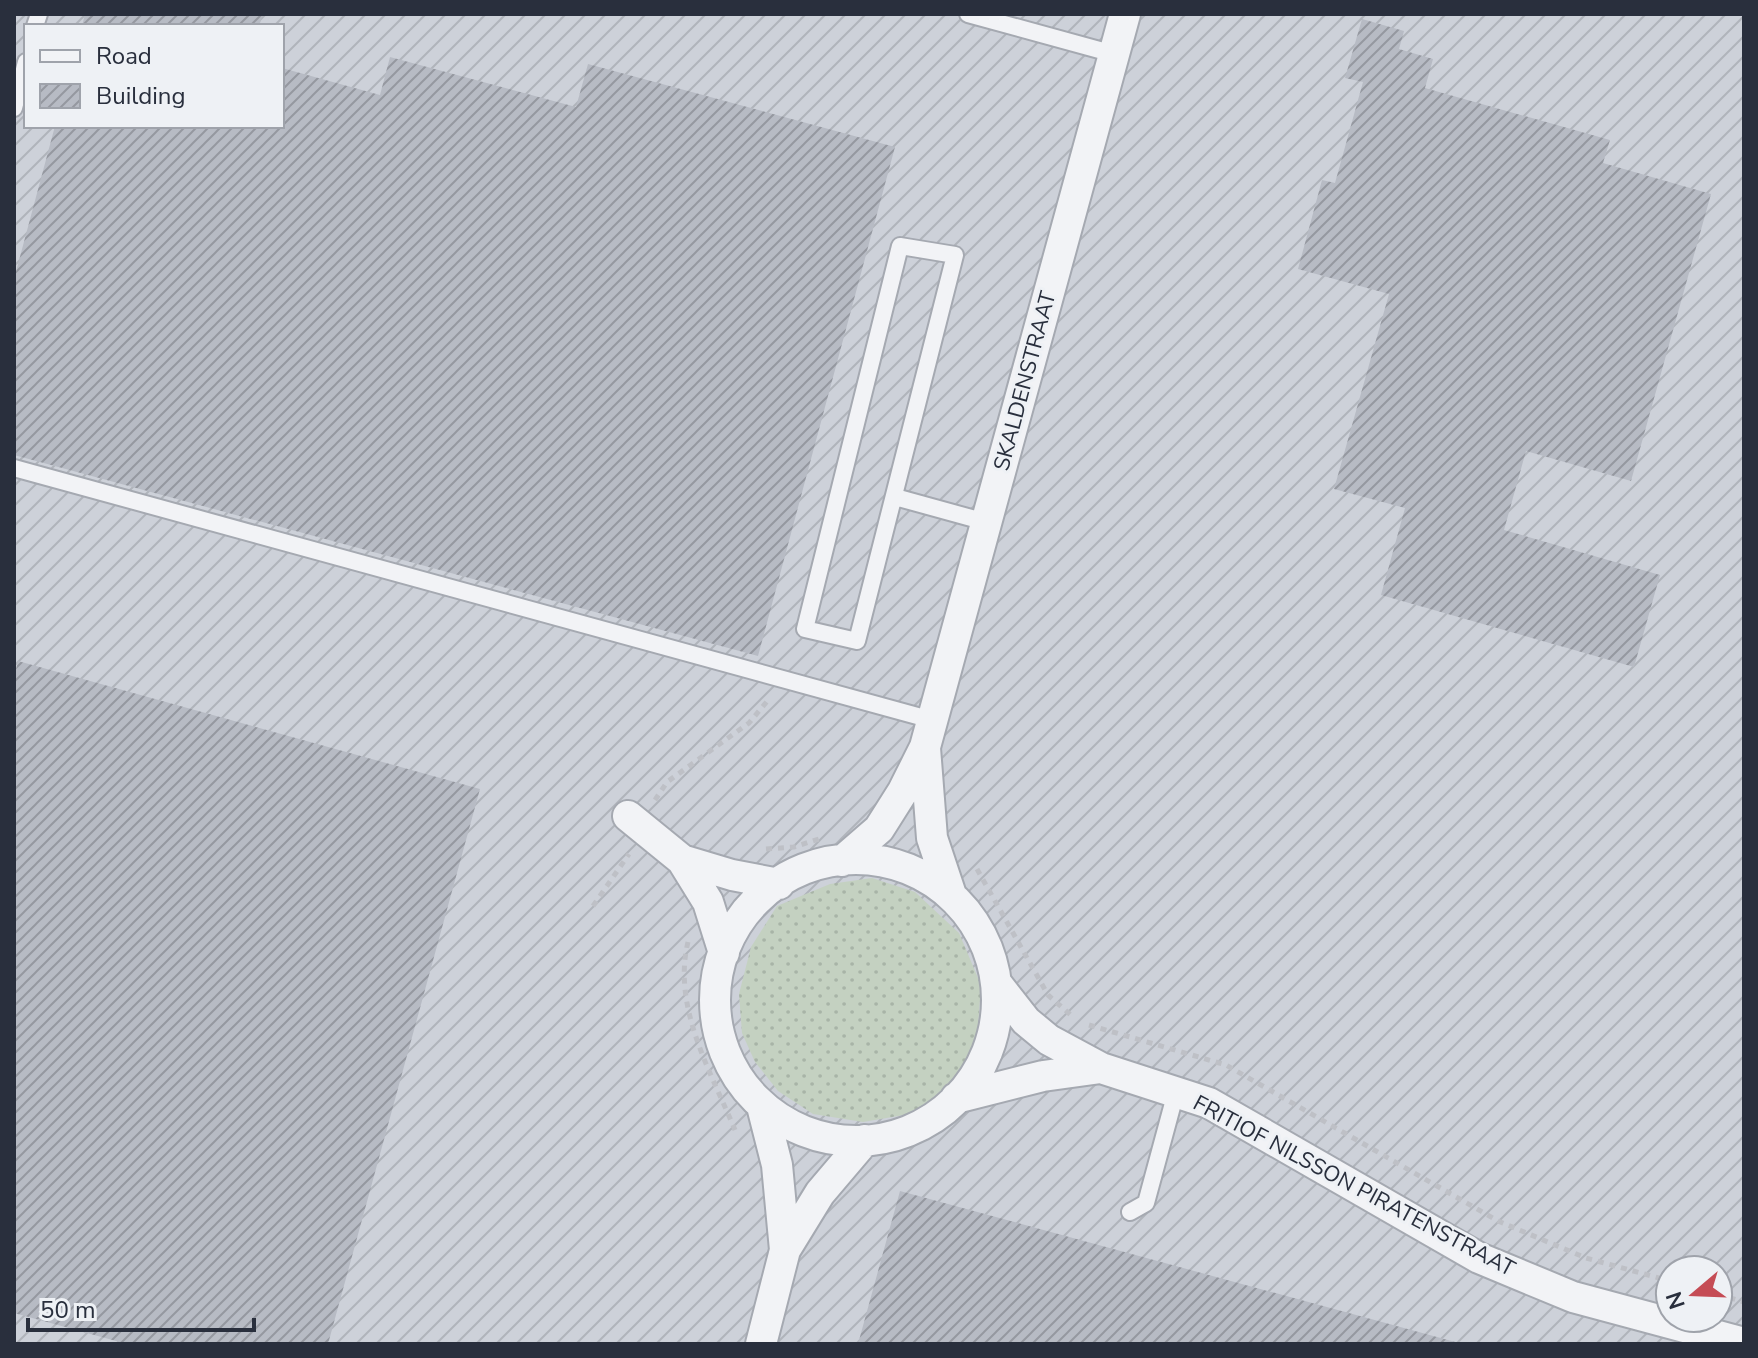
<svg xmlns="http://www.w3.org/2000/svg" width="1758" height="1358" viewBox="0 0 1758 1358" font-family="'Nunito Sans',sans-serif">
<defs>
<pattern id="industrial-furrows" width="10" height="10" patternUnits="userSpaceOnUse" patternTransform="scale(2)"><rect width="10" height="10" fill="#cdd1d9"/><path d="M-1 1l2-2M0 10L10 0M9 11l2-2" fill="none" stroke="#b0b4bb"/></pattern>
<pattern id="grass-dots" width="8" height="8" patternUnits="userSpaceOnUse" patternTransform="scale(2)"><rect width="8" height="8" fill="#c4d1c1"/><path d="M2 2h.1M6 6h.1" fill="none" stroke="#a8b4a7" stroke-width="1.8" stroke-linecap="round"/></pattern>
<pattern id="building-hatch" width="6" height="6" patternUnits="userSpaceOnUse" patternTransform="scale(2)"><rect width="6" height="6" fill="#b7bbc4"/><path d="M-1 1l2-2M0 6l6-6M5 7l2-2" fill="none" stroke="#9598a0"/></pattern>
</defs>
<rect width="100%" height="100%" fill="#dfe2e7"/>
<path fill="url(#industrial-furrows)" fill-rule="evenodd" d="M14 14H1744V1344H14ZM26 26H282V126H26ZM1670 1270H1718V1318H1670Z"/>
<path fill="url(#grass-dots)" d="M872 878 915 892 959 933 981 985 977 1041 949 1087 910 1114 863 1122 813 1114 778 1091 755 1062 742 1033 739 994 751 947 777 906 830 884Z"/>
<path fill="url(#building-hatch)" d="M85 14H263L259 26H82Z
M1362 19 1404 31 1399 49 1433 59 1425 88 1610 140 1603 163 1711 194 1631 481 1526 451 1504 530 1660 575 1634 667 1381 595 1405 508 1334 489 1389 294 1298 269 1322 180 1335 183 1363 82 1345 78Z
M390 57 576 107 588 64 895 147 758 656 14 455V279L55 126H282V68L380 95Z
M18 661 480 789 328 1344H127L14 1313V677Z
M900 1191 1459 1343V1344H858Z"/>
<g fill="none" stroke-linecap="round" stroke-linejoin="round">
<defs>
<path id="service" d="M968 14 1114 54
M35 26 39 14
M14 108 26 62
M900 246 955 255 857 641 805 629Z
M14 468 932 720
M895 497 986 522
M1130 1212 1146 1203 1176 1092"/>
<path id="minor" d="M925 748 932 838 951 895
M628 816 682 860 708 902 724 953
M715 1000a141 141 0 1 1 282 0a141 141 0 1 1-282 0Z
M682 860 732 875 779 884
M842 861 879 829 903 791 925 747 1125 14
M997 984 1026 1021 1049 1040 1101 1068 1209 1103 1479 1258 1573 1297 1744 1343
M956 1098 1043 1076 1101 1068
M762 1106 777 1165 785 1250
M761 1344 785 1250 820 1193 865 1140"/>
</defs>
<use href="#service" stroke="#a5a9b1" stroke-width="20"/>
<use href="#minor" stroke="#a5a9b1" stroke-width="34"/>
<path stroke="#bec0c6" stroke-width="5" stroke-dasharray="6 6" stroke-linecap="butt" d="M655 800 667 782 749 723 769 699
M766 849 794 847 822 838
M977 869 1048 995 1073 1017
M593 906 629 854
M688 942C672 1007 711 1072 735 1130
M1089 1025 1226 1065 1498 1221 1586 1258 1670 1281
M1718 1294 1744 1302"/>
<use href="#service" stroke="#f2f3f6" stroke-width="16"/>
<use href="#minor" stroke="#f2f3f6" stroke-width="30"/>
</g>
<g text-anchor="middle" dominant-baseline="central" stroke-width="6" stroke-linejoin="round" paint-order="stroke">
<g font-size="22" fill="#292f3d" stroke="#eef1f5">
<text transform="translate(1025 381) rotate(-75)">SKALDENSTRAAT</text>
<text transform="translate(1354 1186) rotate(28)">FRITIOF NILSSON PIRATENSTRAAT</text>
</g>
</g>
<rect width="1758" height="1358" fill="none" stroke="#292f3d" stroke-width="32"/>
<rect x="24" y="24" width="260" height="104" fill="#eef1f5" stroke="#9fa3ab" stroke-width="2"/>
<rect x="40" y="50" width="40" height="12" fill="#f2f3f6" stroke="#9fa3ab" stroke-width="2"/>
<text x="96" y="64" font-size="24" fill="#292f3d">Road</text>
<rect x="40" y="84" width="40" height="24" fill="url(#building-hatch)" stroke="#9fa3ab" stroke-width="2"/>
<text x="96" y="104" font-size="24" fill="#292f3d">Building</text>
<g transform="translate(1694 1294) rotate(251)"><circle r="38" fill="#eef1f5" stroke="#9fa3ab" stroke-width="2"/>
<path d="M0-6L14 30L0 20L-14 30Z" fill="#c54c55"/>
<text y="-12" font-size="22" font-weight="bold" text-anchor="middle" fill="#292f3d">N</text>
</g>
<path d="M28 1318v12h226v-12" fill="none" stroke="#292f3d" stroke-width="4"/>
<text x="40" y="1318" font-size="24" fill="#292f3d" stroke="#eef1f5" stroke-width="6" paint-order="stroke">50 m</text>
</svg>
